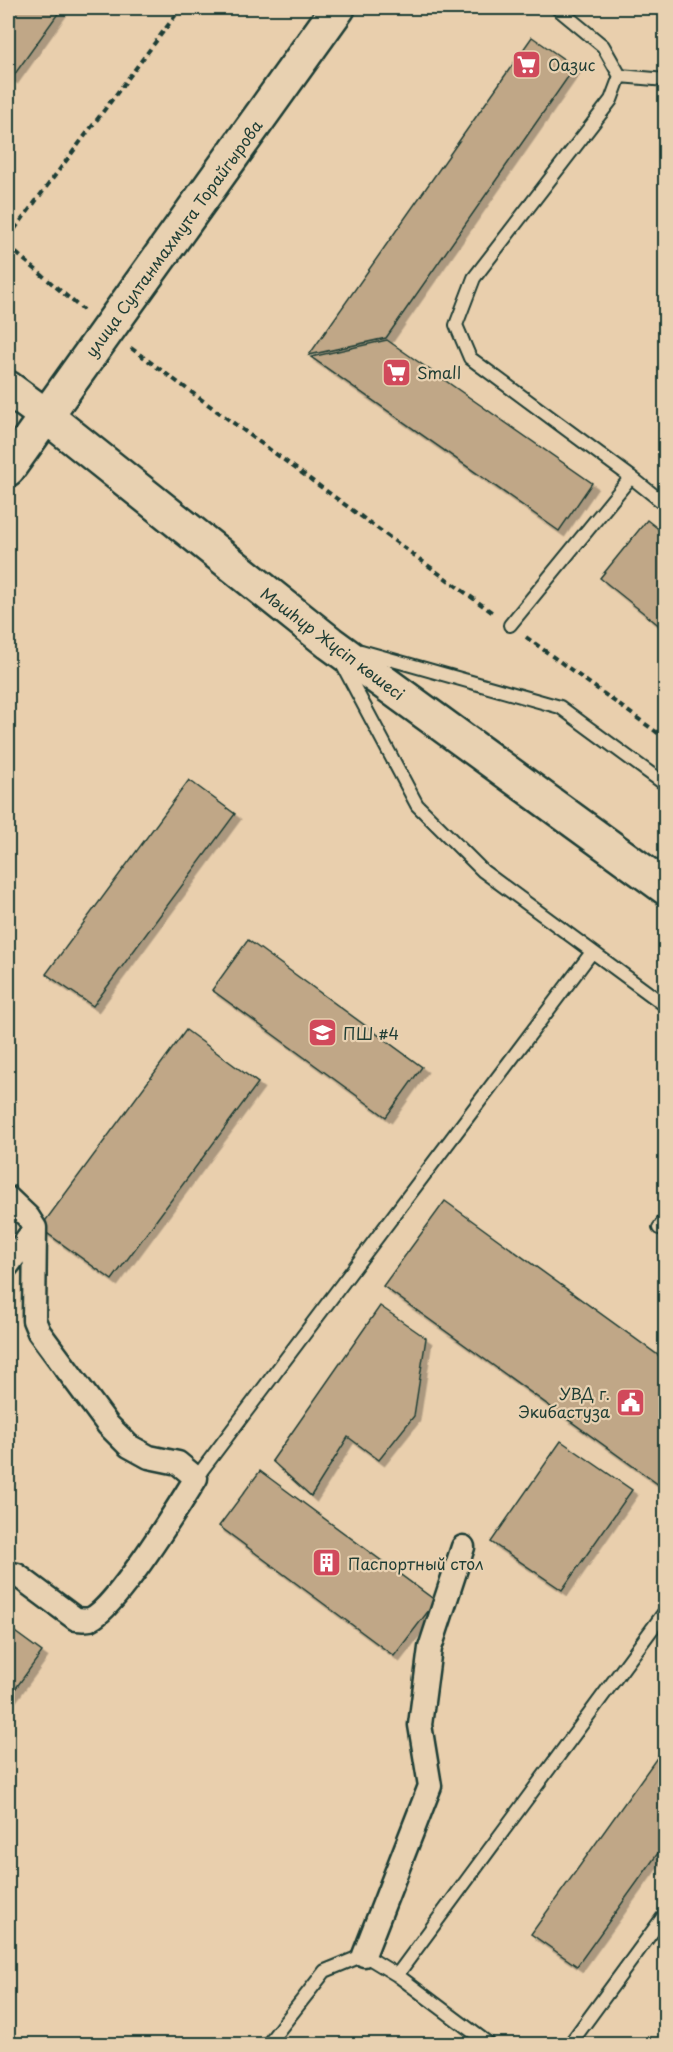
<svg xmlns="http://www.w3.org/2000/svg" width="673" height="2052" viewBox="0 0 673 2052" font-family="'Playpen Sans',sans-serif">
<defs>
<filter id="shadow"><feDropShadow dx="5.5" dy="5.5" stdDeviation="0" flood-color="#0004"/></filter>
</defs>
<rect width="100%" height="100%" fill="#e9cfad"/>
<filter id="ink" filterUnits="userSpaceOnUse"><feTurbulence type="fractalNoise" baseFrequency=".0167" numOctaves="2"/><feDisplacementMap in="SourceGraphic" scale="12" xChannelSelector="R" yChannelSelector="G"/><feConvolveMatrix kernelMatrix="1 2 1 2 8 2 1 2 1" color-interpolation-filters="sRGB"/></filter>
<g filter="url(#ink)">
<path fill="#c0a787" stroke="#1f3d34" stroke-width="1.5" filter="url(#shadow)" d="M8 8H62L12 78 8 75Z
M532 37 575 67 386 338 309 355Z
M387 340 592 483 559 531 311 357Z
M647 520 666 535V631L600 578Z
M189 780 235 814 93 1006 46 974Z
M248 940 422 1067 386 1117 212 990Z
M186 1030 258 1083 112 1280 40 1228Z
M445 1201 666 1361V1490L383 1286Z
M380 1306 426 1338 414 1416 379 1460 348 1437 311 1496 272 1461Z
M561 1441 632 1490 562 1590 491 1542Z
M260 1471 436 1601 394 1656 219 1526Z
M8 1627 42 1652 8 1699Z
M666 1745V1842L577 1966 531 1934Z"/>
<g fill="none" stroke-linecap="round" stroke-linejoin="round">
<defs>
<path id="lane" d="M557 8 603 46 620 76 611 100 474 278 456 325 470 358 631 477 666 505
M620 76 666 80
M510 625 631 477
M361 651 560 707 666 785
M342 664 417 805 483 871 666 1006
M659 1228 666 1218
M196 1478 592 952
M397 1975 666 1610
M268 2044 325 1971 364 1955 397 1975 489 2044
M570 2044 666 1913"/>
<path id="street" d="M8 1198 28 1217 35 1228 34 1320 39 1332 108 1425 129 1446 149 1457 178 1463 196 1478C180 1504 115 1610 90 1619 86 1620 80 1619 76 1619L17 1575 8 1573
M8 1265 35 1228
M364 1955 430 1786 420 1725 430 1648 463 1547"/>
<path id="secondary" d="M8 388 46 416 330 643 666 888
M8 469 338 8"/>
</defs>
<use href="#lane" stroke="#1f3d34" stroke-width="16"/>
<use href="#street" stroke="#1f3d34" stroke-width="27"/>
<use href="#secondary" stroke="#1f3d34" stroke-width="38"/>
<path stroke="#1f3d34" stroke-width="4" stroke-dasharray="6 4.5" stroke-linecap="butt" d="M8 238 181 8
M8 246 83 310
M131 348 493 613
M526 637 666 739"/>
<use href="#lane" stroke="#e8d1b1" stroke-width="12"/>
<use href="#street" stroke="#e8d1b1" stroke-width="22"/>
<use href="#secondary" stroke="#e8d1b1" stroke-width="33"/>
</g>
</g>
<defs>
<symbol id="supermarket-square" viewBox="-11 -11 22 22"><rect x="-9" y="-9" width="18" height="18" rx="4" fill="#d1495b" stroke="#e8d1b1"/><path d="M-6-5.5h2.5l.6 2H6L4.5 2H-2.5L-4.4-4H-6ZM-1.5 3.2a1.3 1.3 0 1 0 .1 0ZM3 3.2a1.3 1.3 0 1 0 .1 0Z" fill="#fff"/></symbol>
<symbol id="school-square" viewBox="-11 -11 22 22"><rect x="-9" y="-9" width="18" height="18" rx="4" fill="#d1495b" stroke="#e8d1b1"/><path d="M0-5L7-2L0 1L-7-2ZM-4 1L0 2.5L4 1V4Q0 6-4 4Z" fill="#fff"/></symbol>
<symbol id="civic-square" viewBox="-11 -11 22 22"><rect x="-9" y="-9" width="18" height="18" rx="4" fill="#d1495b" stroke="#e8d1b1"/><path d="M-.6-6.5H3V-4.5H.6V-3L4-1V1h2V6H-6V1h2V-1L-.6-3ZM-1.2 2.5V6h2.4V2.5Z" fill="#fff"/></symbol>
<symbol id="building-square" viewBox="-11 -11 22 22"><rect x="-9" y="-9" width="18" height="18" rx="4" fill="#d1495b" stroke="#e8d1b1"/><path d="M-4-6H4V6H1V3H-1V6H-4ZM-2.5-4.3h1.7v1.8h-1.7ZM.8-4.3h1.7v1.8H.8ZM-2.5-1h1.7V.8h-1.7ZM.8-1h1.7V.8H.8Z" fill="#fff"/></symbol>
</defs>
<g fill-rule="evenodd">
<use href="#supermarket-square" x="510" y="48" width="33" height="33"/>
<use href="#supermarket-square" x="380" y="356" width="33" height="33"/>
<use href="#school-square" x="306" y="1016" width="33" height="33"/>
<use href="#civic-square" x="614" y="1386" width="33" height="33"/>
<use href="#building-square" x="310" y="1546" width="33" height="33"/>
</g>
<g text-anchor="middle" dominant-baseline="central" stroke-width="4.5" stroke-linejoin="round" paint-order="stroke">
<g font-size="16" fill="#1f3d34" stroke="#e8d1b1" text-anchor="start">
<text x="548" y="64">Оазис</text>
<text x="417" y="372">Small</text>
<text x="343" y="1033">ПШ #4</text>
<text x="610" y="1393" text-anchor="end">УВД г.<tspan x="610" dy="18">Экибастуза</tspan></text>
<text x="348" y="1563">Паспортный стол</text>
</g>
<g font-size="16" fill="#1f3d34" stroke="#e8d1b1">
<text transform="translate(173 238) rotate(-54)">улица Султанмахмута Торайгырова</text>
<text transform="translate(333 643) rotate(37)">Мәшһүр Жүсіп көшесі</text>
</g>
</g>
<rect width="673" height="2052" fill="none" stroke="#e8d1b1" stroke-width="30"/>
<rect x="15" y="15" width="643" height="2022" fill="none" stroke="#1f3d34" stroke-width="2" filter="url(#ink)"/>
</svg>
